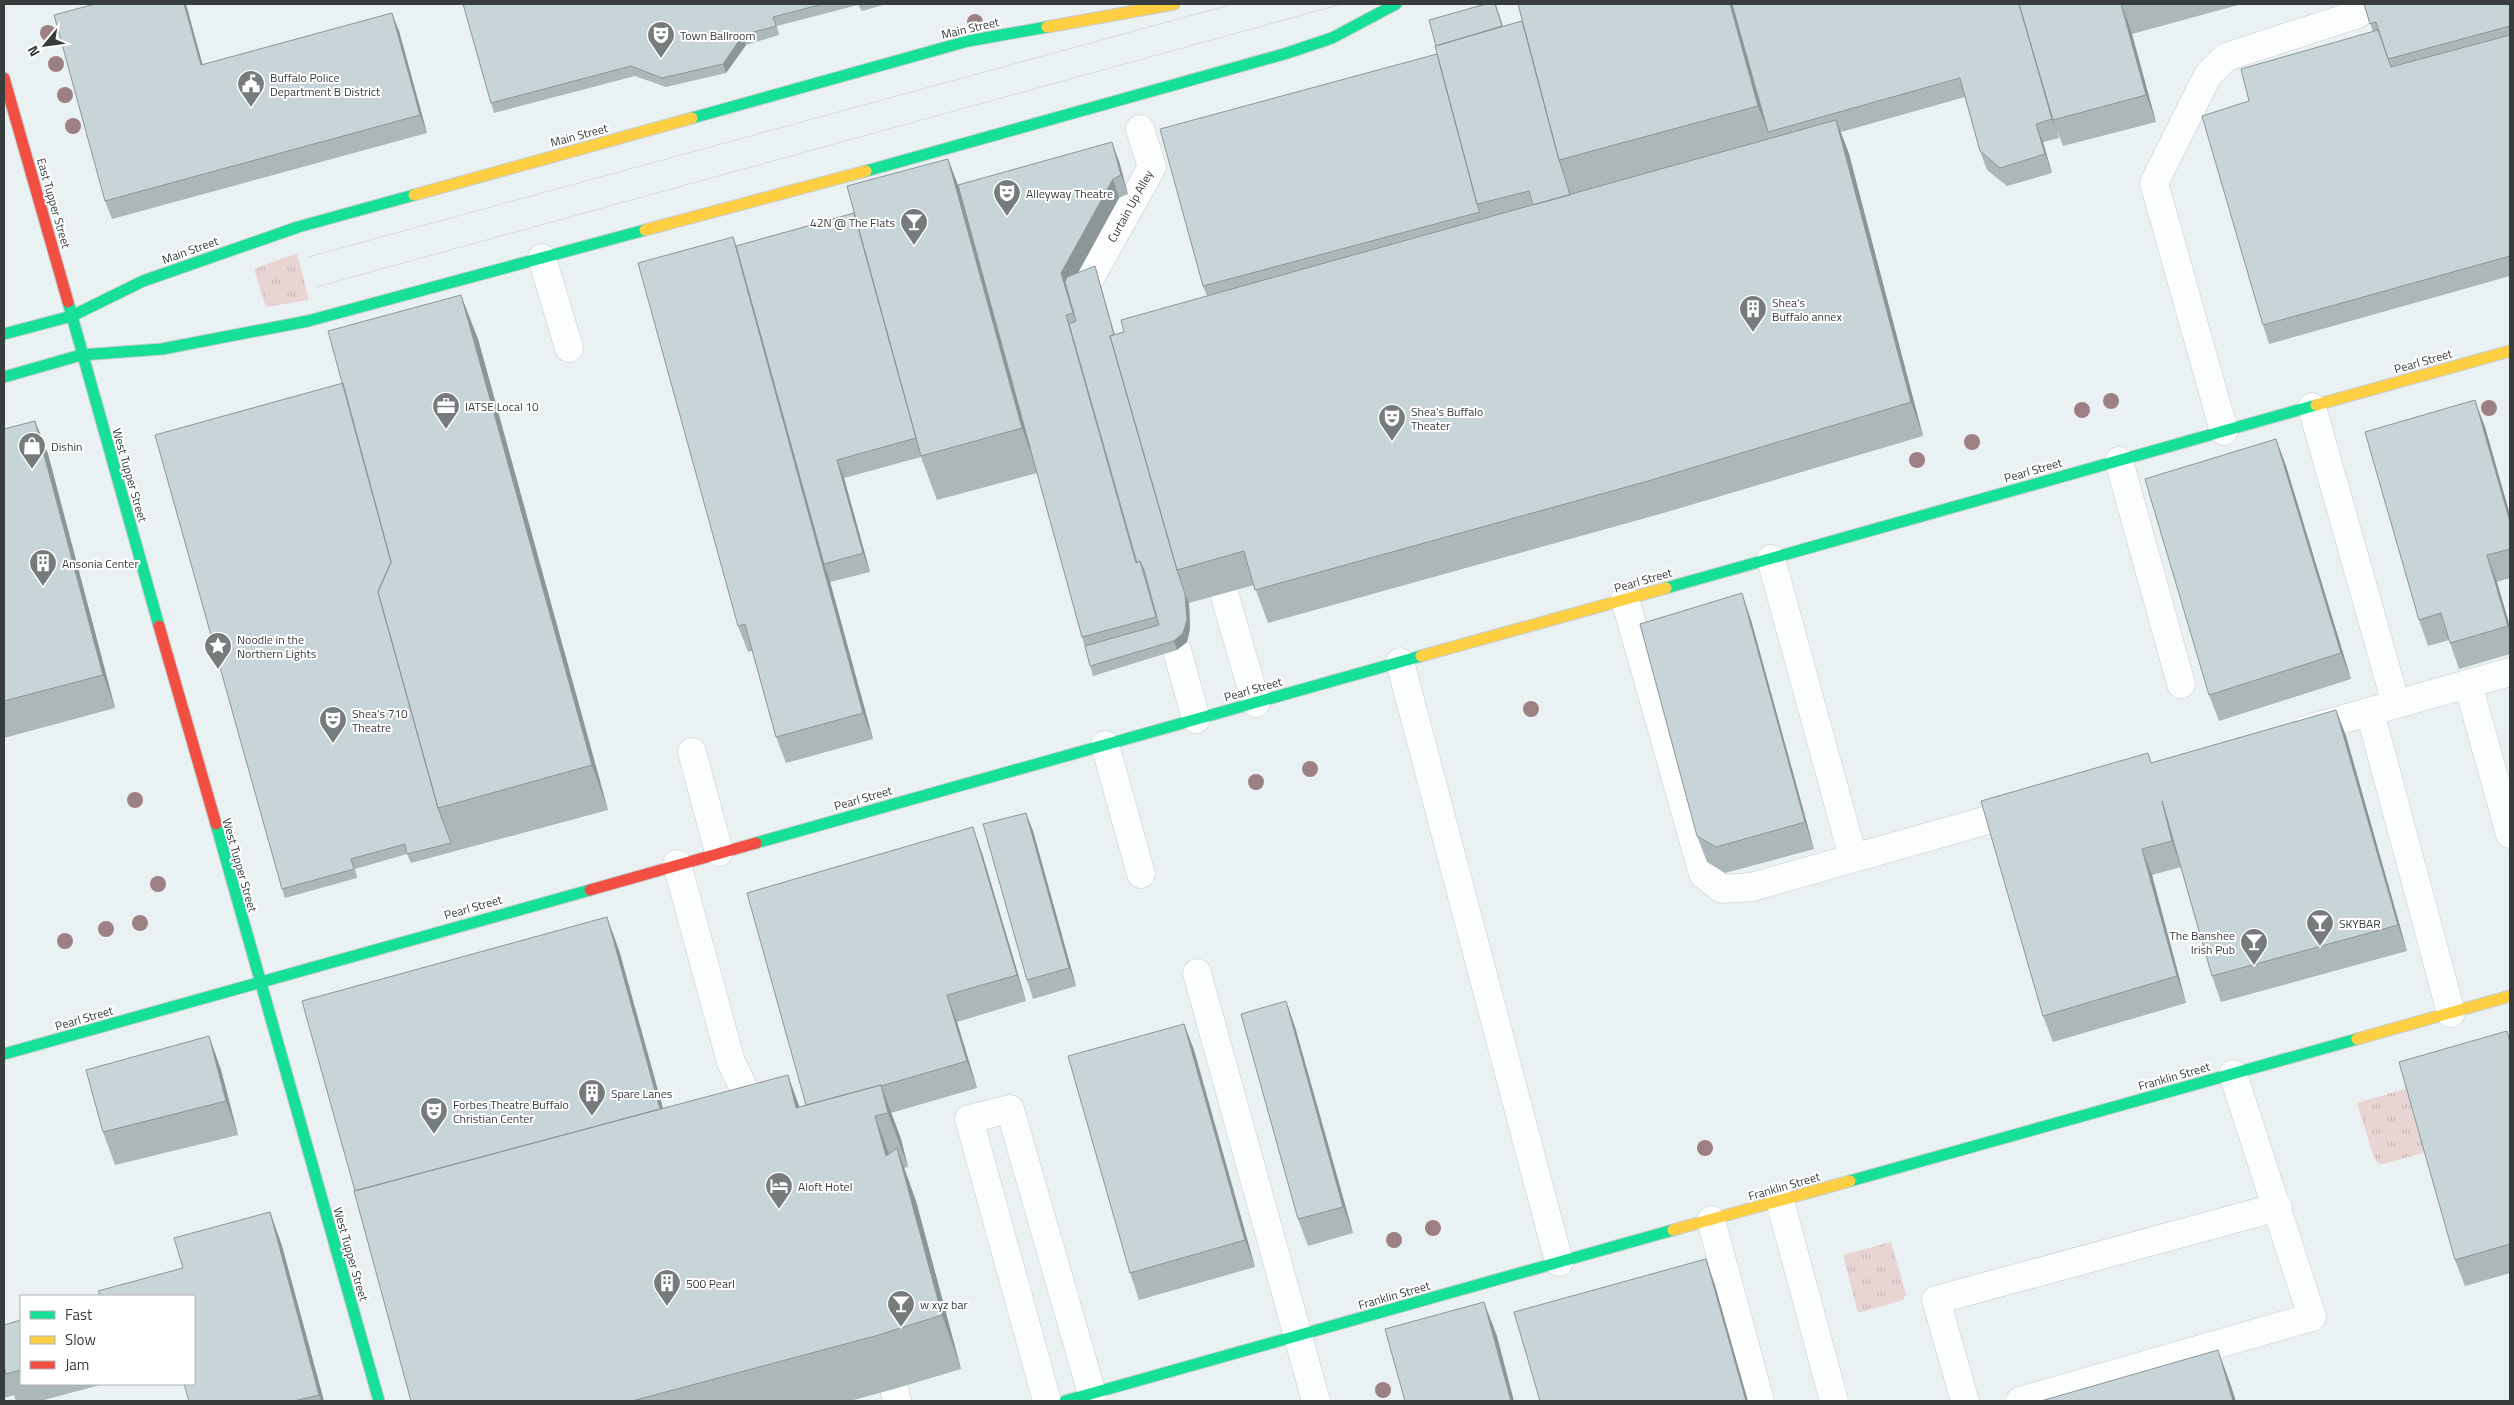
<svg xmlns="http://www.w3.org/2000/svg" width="2514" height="1405" viewBox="0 0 2514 1405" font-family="'Titillium Web',sans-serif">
<defs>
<pattern id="grass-tufts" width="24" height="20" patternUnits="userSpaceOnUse" patternTransform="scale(1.25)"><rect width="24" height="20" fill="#e9d4d4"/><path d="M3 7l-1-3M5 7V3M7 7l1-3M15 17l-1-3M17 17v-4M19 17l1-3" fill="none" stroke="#c8b7b7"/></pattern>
</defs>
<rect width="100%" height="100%" fill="#eaf1f2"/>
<path fill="url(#grass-tufts)" d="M297 253 309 300 266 307 254 269Z
M2408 1088 2426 1152 2384 1164 2378 1163 2374 1158 2357 1103Z
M1891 1242 1906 1294 1903 1300 1858 1313 1843 1255Z"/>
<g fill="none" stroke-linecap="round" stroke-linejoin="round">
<defs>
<path id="lane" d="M542 258 569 348
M2312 407 2396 704
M2224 431 2154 183 2208 75 2226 57 2358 14
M2119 461 2181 684
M1771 559 1853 857
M1224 593 1256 703
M1625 599 1703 874 1722 889 1752 887 2023 810
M1400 662 1559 1262
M2468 684 2510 834
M2370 712 2451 1013
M2305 730 2510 672
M1105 745 1141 874
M692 752 719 852
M677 864 731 1062 759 1119
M1197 973 1316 1401
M1780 1201 1834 1401
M1711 1220 1760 1401
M894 1389 897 1401
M1047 1401 969 1119 1010 1109 1092 1394
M1965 1401 1936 1300 2278 1207
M2020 1401 2312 1317 2233 1074"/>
<path id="street" d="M1089 280 1152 167 1140 129
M1177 650 1196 719"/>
<path id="fast" d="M692 118 968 41 1047 27
M866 171 1284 54 1332 38 1396 4
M68 302 159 626
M4 334 72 316 143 281 298 227 414 195
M4 377 81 355 162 349 308 321 645 230
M1666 588 2316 405
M216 824 379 1401
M756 843 1421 656
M4 1054 590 890
M1850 1181 2357 1039
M1065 1401 1673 1230"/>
<path id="slow" d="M1047 27 1174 4
M414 195 692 118
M645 230 866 171
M2316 405 2510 351
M1421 656 1666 588
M2357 1039 2510 996
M1673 1230 1850 1181"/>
<path id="jam" d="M4 78 68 302
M159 626 216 824
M590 890 756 843"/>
</defs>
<use href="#lane" stroke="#c6cccd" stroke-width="29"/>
<use href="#street" stroke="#c6cccd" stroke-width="29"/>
<use href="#fast" stroke="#c6cccd" stroke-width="13"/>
<use href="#slow" stroke="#c6cccd" stroke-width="13"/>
<use href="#jam" stroke="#c6cccd" stroke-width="13"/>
<use href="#lane" stroke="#fcfdfd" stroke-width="28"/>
<use href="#street" stroke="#fcfdfd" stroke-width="28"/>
<use href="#fast" stroke="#16e098" stroke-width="11"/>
<use href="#slow" stroke="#ffcf43" stroke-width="11"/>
<use href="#jam" stroke="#f24e42" stroke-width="11"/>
<path stroke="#d9dbdc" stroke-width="1" d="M308 257 1233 4
M316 287 1342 4"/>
</g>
<g fill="#9d8083">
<circle cx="975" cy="22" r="8"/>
<circle cx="48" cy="33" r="8"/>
<circle cx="56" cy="64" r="8"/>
<circle cx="65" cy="95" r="8"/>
<circle cx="73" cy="126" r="8"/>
<circle cx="2111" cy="401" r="8"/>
<circle cx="2489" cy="408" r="8"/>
<circle cx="2082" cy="410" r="8"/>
<circle cx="1972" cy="442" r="8"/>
<circle cx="1917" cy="460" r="8"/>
<circle cx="1531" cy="709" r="8"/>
<circle cx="1310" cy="769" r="8"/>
<circle cx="1256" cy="782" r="8"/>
<circle cx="135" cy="800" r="8"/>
<circle cx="158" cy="884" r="8"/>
<circle cx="140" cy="923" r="8"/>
<circle cx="106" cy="929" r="8"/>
<circle cx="65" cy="941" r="8"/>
<circle cx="1705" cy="1148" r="8"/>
<circle cx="1433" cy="1228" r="8"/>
<circle cx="1394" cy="1240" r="8"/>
<circle cx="1383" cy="1390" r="8"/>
</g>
<path fill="#acb7ba" d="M463 4H886L862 11 858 5 777 26 779 35 746 45 726 73 666 87 635 76 494 113 491 103Z
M1496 4 1503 26 1522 21 1518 4H2242L2132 34 2130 27 2156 122 2063 146 2056 128 2059 138 2043 142 2052 173 2007 186 1987 170 1980 151 1965 97 1841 132 1849 154 1923 436 1660 514 1268 623 1254 585 1189 603 1190 629 1187 642 1177 650 1093 676 1082 637 1037 473 937 500 921 457 844 478 870 572 830 582 829 578 873 739 786 763 776 737 752 651 748 652 738 626 736 246 854 213 948 159 958 185 1119 161 1128 194 1119 198 1078 273 1098 276 1115 335 1124 332 1207 296 1203 286 1437 54Z
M2364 4H2510V276L2269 344 2263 325 2249 101 2373 32Z
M399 31 427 133 112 219 105 201 203 65Z
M478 339 608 810 411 863 407 854 355 869 357 878 285 898 282 889Z
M35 421 48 454 115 708 4 738V429Z
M2485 427 2510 515V578L2497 582 2510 627V654L2459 669 2449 640 2428 646 2419 620Z
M2276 439 2286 466 2351 679 2219 721 2209 695Z
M1751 620 1814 849 1725 873 1707 862 1697 836Z
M2336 710 2346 736 2407 951 2221 1002 2212 976 2181 867 2152 875 2186 1003 2053 1042 2043 1016 2152 763Z
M1026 813 1033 831 1076 986 1033 999 1027 980Z
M982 853 1026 1001 957 1022 977 1088 891 1113 901 1139 908 1167 904 1168 916 1201 961 1369 894 1389 850 1401H411L619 950 663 1108 799 1107 806 1105Z
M1286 1001 1295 1027 1353 1233 1308 1246 1298 1219Z
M1184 1024 1194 1050 1255 1267 1139 1300 1130 1273Z
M209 1036 221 1070 238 1135 115 1165 103 1132Z
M2510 1041V1273L2465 1286 2455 1260Z
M270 1212 282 1246 324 1401H189L183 1268Z
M21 1320V1384H104L40 1401H16L14 1395 4 1398V1325Z"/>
<path fill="#8c9597" d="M184 4H186L208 84 201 65Z
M1730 4H1734L1768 132 1758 106Z
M2019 4 2053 120 2059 138 2052 119Z
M2121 4 2130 27 2156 122 2146 95Z
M392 13 399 31 427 133 420 115Z
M743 35 746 45 726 73 723 64Z
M1836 120 1849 154 1923 436 1911 402Z
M2036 124 2043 142 2052 173 2045 154Z
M1112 142 1119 161 1128 194 1121 175Z
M948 159 965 204 1038 473 1022 428Z
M1113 179 1119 198 1068 291 1079 331 1073 313 1061 273Z
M733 237 743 264 824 564 829 578 873 739 863 713Z
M1095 266 1098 276 1179 569Z
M461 295 478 339 608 810 592 765Z
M2475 400 2485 427 2510 515V522Z
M35 421 48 454 115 708 103 675Z
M2276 439 2286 466 2351 679 2341 653Z
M837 460 844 478 870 572 863 553Z
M2487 555 2497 582 2510 627V632Z
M1742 593 1751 620 1814 849 1805 822Z
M1185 594 1189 603 1190 629 1187 642 1177 650 1174 641Z
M2336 710 2346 736 2407 951 2398 925Z
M2162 801 2181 867 2172 841Z
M1026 813 1033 831 1076 986 1069 968Z
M973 827 982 853 1026 1001 1017 975Z
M2142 849 2152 875 2186 1003 2177 976Z
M607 917 619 950 678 1163 666 1130Z
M947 995 957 1022 977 1088 967 1061Z
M1286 1001 1295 1027 1353 1233 1343 1207Z
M1184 1024 1194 1050 1255 1267 1245 1240Z
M209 1036 221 1070 238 1135 226 1101Z
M788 1075 807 1128 796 1108Z
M881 1085 901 1139 908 1167 888 1113Z
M875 1116 895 1170 886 1156Z
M897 1148 916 1201 961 1369 942 1315Z
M270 1212 282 1246 324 1401H321L319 1395Z
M1706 1259 1715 1285 1748 1401H1746Z
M1484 1302 1497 1336 1514 1401H1511Z
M2218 1350 2230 1383 2236 1401H2233Z"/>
<path fill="#c8d5d8" stroke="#8c9597" d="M95 4H184L201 65 392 13 420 115 105 201 54 15Z
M463 4H823L773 17 776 26 743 35 723 64 662 78 631 66 491 103Z
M1486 4H1495L1502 26 1436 46 1429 20Z
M1518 4H1730L1758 106 1559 160Z
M1732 4H2019L2052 119 2036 124 2045 154 2000 168 1980 151 1960 78 1768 132Z
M2019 4H2121L2146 95 2053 120Z
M2364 4H2510V26L2388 59 2376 22 2370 24Z
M1522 21 1559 160 1566 181 1570 195 1533 205 1529 191 1477 204 1435 46Z
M2378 30 2391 67 2510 35V256L2263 325 2202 116 2249 101 2241 69Z
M1437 54 1477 204 1480 212 1203 286 1160 129Z
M1836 120 1911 402 1648 481 1255 590 1244 551 1177 570 1110 336 1124 332 1121 320Z
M1112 142 1121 175 1113 179 1061 273 1073 313 1066 315 1136 563 1140 561 1156 617 1082 637 958 185Z
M948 159 1022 428 921 456 847 186Z
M854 213 916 438 837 460 863 553 824 564 736 246Z
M733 237 863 713 776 737 745 624 738 626 638 263Z
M1095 266 1114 335 1110 336 1177 570 1185 594 1187 620 1183 633 1174 641 1090 666 1085 646 1159 625 1144 570 1140 561 1137 563 1069 324 1076 321 1065 282 1067 277Z
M461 295 592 765 438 808 378 592 391 562 328 331Z
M343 383 391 562 378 592 438 808 451 843 407 854 405 844 351 859 354 869 282 889 155 435Z
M2475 400 2510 522V549L2487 555 2508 626 2450 643 2441 613 2419 620 2365 432Z
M35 421 103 675 4 701V429Z
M2276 439 2341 653 2209 695 2145 479Z
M1742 593 1805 822 1716 847 1697 836 1640 624Z
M2336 710 2398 925 2212 976 2162 801 2172 841 2142 849 2177 976 2043 1016 1981 801 2148 753 2151 763Z
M1026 813 1069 968 1027 980 983 824Z
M973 827 1017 975 947 995 967 1061 881 1086V1085L806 1105 747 893Z
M607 917 660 1109 355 1191 302 1001Z
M1286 1001 1343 1207 1298 1219 1241 1014Z
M1184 1024 1245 1240 1130 1273 1068 1056Z
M2507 1031 2510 1043V1244L2455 1260 2399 1062Z
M209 1036 226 1101 103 1132 86 1070Z
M788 1075 796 1108 881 1085 888 1113 875 1116 886 1156 897 1148 942 1315 875 1336 632 1401H411L354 1191Z
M270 1212 319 1395 294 1401H189L184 1384H194V1296H100L98 1291 183 1268 174 1238Z
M1706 1259 1746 1401H1540L1514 1312Z
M1484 1302 1511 1401H1405L1385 1329Z
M21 1320V1370L6 1374 4 1366V1325Z
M2218 1350 2233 1401H2041Z"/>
<defs>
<symbol id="theatre-pin" viewBox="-11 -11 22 30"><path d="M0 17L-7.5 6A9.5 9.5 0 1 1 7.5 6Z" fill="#767b7c" stroke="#fff"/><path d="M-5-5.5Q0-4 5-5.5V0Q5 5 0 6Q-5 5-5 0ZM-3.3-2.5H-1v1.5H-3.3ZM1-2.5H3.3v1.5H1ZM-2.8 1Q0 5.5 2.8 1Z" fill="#fff"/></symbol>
<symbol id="civic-pin" viewBox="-11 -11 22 30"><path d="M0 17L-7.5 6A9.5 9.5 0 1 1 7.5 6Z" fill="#767b7c" stroke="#fff"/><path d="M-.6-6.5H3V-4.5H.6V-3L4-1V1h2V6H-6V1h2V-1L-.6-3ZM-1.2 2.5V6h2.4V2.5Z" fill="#fff"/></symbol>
<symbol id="bar-pin" viewBox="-11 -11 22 30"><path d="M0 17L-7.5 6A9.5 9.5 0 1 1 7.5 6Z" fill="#767b7c" stroke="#fff"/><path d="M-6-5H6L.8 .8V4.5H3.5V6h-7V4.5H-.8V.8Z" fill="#fff"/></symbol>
<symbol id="building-pin" viewBox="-11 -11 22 30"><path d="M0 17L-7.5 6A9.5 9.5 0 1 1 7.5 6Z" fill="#767b7c" stroke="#fff"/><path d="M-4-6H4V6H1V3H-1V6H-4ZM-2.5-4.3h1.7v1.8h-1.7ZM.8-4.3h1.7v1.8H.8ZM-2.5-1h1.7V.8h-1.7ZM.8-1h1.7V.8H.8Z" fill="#fff"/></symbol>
<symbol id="office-pin" viewBox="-11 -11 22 30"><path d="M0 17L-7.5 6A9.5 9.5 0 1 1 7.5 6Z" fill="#767b7c" stroke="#fff"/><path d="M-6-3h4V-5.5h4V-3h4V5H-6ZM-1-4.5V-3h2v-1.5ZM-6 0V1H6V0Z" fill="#fff"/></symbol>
<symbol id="shop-pin" viewBox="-11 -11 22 30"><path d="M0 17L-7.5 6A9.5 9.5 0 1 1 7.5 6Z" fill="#767b7c" stroke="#fff"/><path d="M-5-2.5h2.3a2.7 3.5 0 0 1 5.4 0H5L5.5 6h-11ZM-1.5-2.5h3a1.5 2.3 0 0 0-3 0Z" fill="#fff"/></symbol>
<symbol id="sight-pin" viewBox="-11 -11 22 30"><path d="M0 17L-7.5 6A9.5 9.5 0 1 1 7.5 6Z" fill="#767b7c" stroke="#fff"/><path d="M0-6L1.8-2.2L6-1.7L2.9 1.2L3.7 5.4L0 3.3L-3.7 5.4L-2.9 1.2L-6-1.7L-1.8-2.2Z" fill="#fff"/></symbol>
<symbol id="hotel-pin" viewBox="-11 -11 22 30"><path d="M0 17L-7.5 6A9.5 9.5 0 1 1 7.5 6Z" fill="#767b7c" stroke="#fff"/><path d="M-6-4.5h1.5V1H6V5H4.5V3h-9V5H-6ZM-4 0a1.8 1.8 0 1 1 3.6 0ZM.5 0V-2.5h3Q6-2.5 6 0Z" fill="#fff"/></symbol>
</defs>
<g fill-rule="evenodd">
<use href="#theatre-pin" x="645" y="19" width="32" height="43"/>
<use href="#civic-pin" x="235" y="68" width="32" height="43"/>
<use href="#theatre-pin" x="991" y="177" width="32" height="43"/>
<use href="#bar-pin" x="898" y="206" width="32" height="43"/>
<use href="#building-pin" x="1737" y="293" width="32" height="43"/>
<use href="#office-pin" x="430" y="390" width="32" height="43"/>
<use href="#theatre-pin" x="1376" y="402" width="32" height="43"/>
<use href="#shop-pin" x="16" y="430" width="32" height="43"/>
<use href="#building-pin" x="27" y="547" width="32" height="43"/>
<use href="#sight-pin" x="202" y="630" width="32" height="43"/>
<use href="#theatre-pin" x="317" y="704" width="32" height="43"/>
<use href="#bar-pin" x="2304" y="907" width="32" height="43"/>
<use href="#bar-pin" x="2238" y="926" width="32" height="43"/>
<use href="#building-pin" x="576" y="1077" width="32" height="43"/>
<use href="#theatre-pin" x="418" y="1095" width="32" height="43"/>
<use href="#hotel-pin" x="763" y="1170" width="32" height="43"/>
<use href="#building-pin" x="651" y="1267" width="32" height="43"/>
<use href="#bar-pin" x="885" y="1288" width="32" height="43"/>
</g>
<g text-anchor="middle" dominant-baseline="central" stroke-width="4" stroke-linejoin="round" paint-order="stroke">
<g font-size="12" fill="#373c3d" stroke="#fff">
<text transform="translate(970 28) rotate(-13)">Main Street</text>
<text transform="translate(579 135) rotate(-15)">Main Street</text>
<text transform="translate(54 203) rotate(74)">East Tupper Street</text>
<text transform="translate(1130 206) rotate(-61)">Curtain Up Alley</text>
<text transform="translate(190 250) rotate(-20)">Main Street</text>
<text transform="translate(2423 361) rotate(-16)">Pearl Street</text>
<text transform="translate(2033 470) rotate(-16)">Pearl Street</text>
<text transform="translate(130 475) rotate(74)">West Tupper Street</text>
<text transform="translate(1643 580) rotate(-16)">Pearl Street</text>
<text transform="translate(1253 689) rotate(-16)">Pearl Street</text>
<text transform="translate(863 798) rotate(-16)">Pearl Street</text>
<text transform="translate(240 865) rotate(74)">West Tupper Street</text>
<text transform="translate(473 907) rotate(-16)">Pearl Street</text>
<text transform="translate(84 1018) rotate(-16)">Pearl Street</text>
<text transform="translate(2174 1076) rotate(-16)">Franklin Street</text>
<text transform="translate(1784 1186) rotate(-16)">Franklin Street</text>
<text transform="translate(351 1254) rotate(74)">West Tupper Street</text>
<text transform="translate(1394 1295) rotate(-16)">Franklin Street</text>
</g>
<g font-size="12" fill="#373c3d" stroke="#fff" text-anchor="start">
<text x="680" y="35">Town Ballroom</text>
<text x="270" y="77">Buffalo Police<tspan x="270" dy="14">Department B District</tspan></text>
<text x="1026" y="193">Alleyway Theatre</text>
<text x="895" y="222" text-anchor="end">42N @ The Flats</text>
<text x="1772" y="302">Shea's<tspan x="1772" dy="14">Buffalo annex</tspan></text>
<text x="465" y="406">IATSE Local 10</text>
<text x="1411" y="411">Shea's Buffalo<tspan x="1411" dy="14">Theater</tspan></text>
<text x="51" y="446">Dishin</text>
<text x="62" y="563">Ansonia Center</text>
<text x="237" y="639">Noodle in the<tspan x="237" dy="14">Northern Lights</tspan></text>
<text x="352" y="713">Shea's 710<tspan x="352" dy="14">Theatre</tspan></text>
<text x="2339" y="923">SKYBAR</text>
<text x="2235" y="935" text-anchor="end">The Banshee<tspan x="2235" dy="14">Irish Pub</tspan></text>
<text x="611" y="1093">Spare Lanes</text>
<text x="453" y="1104">Forbes Theatre Buffalo<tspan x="453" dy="14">Christian Center</tspan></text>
<text x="798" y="1186">Aloft Hotel</text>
<text x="686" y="1283">500 Pearl</text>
<text x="920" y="1304">w xyz bar</text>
</g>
</g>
<rect width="2514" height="1405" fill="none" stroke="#373c3d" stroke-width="10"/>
<rect x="20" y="1295" width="175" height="90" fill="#ffffff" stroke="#afb1b1"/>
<rect x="30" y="1311" width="25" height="8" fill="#16e098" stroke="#afb1b1"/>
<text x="65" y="1320" font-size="15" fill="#373c3d">Fast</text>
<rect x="30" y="1336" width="25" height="8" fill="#ffcf43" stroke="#afb1b1"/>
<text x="65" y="1345" font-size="15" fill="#373c3d">Slow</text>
<rect x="30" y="1361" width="25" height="8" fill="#f24e42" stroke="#afb1b1"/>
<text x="65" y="1370" font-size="15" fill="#373c3d">Jam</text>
<g transform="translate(45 45) rotate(241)" stroke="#ffffff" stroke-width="4" paint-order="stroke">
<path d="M0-4L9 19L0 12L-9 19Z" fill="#373c3d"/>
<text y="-8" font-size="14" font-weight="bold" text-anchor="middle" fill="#373c3d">N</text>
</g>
</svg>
